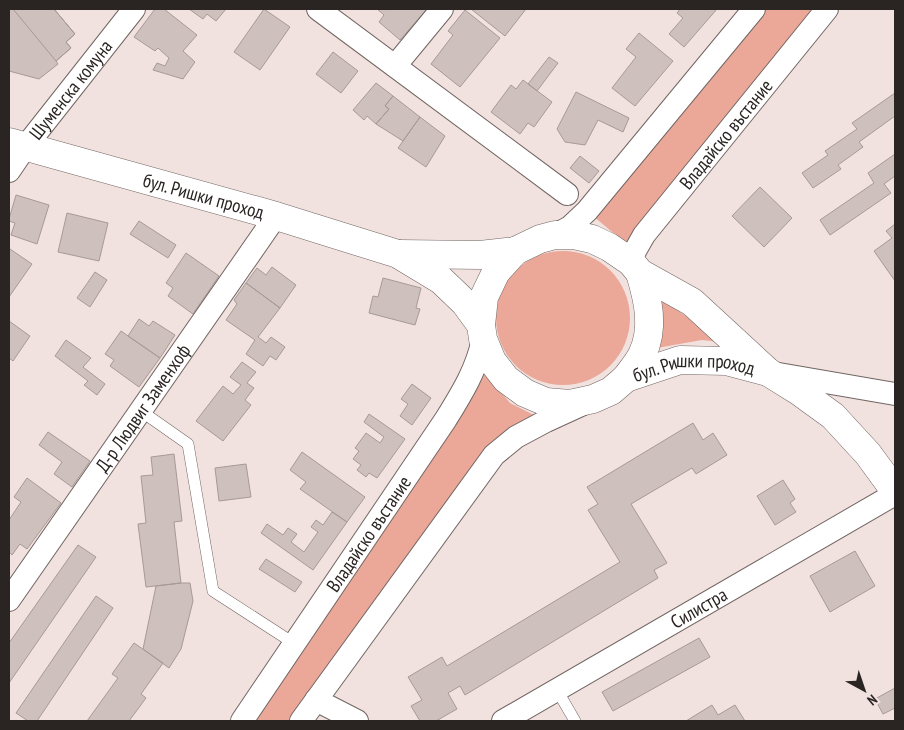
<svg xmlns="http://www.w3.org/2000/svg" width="904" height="730" viewBox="0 0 904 730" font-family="'PT Sans Narrow',sans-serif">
<rect width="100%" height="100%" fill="#f1e2df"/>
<path fill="#eba898" d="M754 9H827L635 251 587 211Z
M496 318a67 67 0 1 1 134 0a67 67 0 1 1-134 0Z
M659 297 712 335 719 342 702 340 657 348Z
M477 363 510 403 546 421 516 437 301 721H242Z"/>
<path fill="#cec0bc" stroke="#a79996" d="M9 9H54L75 34 66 42 71 48 56 61 58 64 39 79 9 71Z
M13 9H54L75 34 66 42 71 48 56 61Z
M155 9H164L197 35 183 51 195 62 183 79 153 70 157 63 165 66 169 58 158 48 155 51 134 37Z
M189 9H226L216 21 207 14 203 19Z
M264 9 290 27 260 70 234 52Z
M377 9H427L400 40 379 22 384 15Z
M471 9H526L505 36Z
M680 9H717L684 47 669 34 683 18 677 13Z
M465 10 500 38 460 87 431 64 453 35 448 31Z
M639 33 673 61 635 106 612 88 636 57 626 49Z
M333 52 358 71 341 93 316 74Z
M549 57 558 63 537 91 528 84Z
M523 80 552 102 534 127 528 123 520 134 491 112 511 85 516 89Z
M376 83 393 96 385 106 389 109 376 124 367 116 364 120 353 110Z
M576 92 629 118 623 132 598 120 585 145 565 142 557 129Z
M895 93V116L859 142 863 147 838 165 841 169 813 188 802 173 828 155 825 151 857 129 852 123Z
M393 96 420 117 403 141 376 124 389 109 385 106Z
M420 117 445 136 426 167 398 148Z
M895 154V176L884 184 891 193 830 235 820 220 874 183 868 173Z
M580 156 599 171 589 183 570 168Z
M760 187 792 218 764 247 732 216Z
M16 195 49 205 37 244 11 235 15 223 9 221V219Z
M67 213 108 223 99 261 58 252Z
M139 221 176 245 168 258 130 234Z
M895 224V281L874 251 892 238 886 231Z
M10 249 32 264 9 297V250Z
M186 253 219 276 193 314 168 296 173 288 166 283Z
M272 267 296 285 280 308 246 283 257 268 266 275Z
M95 272 107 280 90 307 77 298Z
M383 278 421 288 416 308 420 309 415 325 369 313 373 296 378 297Z
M246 283 280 308 258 337 266 343 271 337 285 347 276 360 270 356 263 366 246 354 255 340 226 320 237 304 234 300Z
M139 319 149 326 153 321 175 335 160 358 128 336Z
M9 321 30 336 13 361 9 358Z
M121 331 160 358 139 387 110 366 114 360 105 354Z
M66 340 91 358 83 367 105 384 97 395 84 385 88 381 55 356Z
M242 362 256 372 247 383 254 388 245 400 251 405 223 441 196 421 223 386 233 394 241 385 230 377Z
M412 384 431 398 412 425 400 416 408 404 401 399Z
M369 414 405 439 377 478 369 473 366 477 357 470 361 465 353 459 359 451 355 448 366 433 380 443 384 437 364 422Z
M693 423 703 440 713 433 727 455 696 474 692 468 631 504 667 563 654 570 658 578 465 695 460 686 448 693 457 709 436 721H420L411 706 422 700 408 677 442 657 447 666 620 562 588 510 598 504 587 487Z
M48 432 90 461 72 487 54 474 62 462 39 445Z
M302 452 365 497 347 522 300 489 306 482 290 470Z
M174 454 182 521 174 522 181 583 146 587 138 524 146 523 141 476 153 475 151 457Z
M246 464 251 497 219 501 215 468Z
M27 478 61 503 27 549 20 544 12 555 9 552V520L21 502 14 497Z
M783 480 795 499 790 503 796 512 775 525 757 496Z
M332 512 347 522 313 570 261 533 267 524 283 535 288 528 297 534 291 542 304 552 318 532 311 527 316 520 323 525Z
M78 545 96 557 9 683V643Z
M855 551 875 586 830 612 810 576Z
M266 559 302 582 295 592 259 569Z
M181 583H190L193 601 181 649 169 668 143 649 156 586Z
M96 596 113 608 37 721H28L16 713Z
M699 638 710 657 613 711 602 692Z
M134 643 163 663 141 694 146 698 129 721H87L118 678 112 674Z
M895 688V708L883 714 875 699Z
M712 705 718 715 735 705 745 721H686Z"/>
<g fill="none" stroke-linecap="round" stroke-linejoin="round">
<defs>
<path id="service" d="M141 411 188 444 213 591 295 644
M557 690 575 721"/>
<g id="minor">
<path d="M318 9 567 194"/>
<path d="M395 66 442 9"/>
<path id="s1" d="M9 171 26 146 134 9"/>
<path d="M555 235 570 227 587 211 754 9"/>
<path id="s2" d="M631 262 635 251 644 235 827 9"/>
<path d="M773 373 895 394"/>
<path id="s3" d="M9 600 276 216"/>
<path d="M316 700 357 721"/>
<path id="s4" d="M242 721 446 419C462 393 477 369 483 339"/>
<path d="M301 721 494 455 516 437 546 421 583 404"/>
<path id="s5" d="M503 721 895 494"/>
</g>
<g id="secondary">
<path id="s6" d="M9 142 276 216 398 254 441 280 465 303 481 325 483 339 492 361 506 379 525 393 546 402 570 404 593 399 611 391 626 378 680 360 726 361 768 372"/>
<path d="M400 254 480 255 515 251 540 239 555 235H574L592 239 609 247 631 262 640 273 692 302 768 372 800 392 833 416 868 454 895 491"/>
<path d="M481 325 484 297 496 272 515 251"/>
<path d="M626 378C631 371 638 363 642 355 655 328 648 300 640 273"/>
</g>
</defs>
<use href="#service" stroke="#726663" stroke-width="12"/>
<use href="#minor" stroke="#726663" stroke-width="24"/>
<use href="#secondary" stroke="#726663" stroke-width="29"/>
<use href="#service" stroke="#fff" stroke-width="11"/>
<use href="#minor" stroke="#fff" stroke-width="22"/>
<use href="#secondary" stroke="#fff" stroke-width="28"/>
</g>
<g text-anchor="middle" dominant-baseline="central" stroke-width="5" stroke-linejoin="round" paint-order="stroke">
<g font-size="19" fill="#2a2423" stroke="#f1e2df">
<text stroke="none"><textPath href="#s1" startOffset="102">Шуменска комуна</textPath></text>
<text stroke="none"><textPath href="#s2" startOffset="160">Владайско въстание</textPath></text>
<text stroke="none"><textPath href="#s6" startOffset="202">бул. Ришки проход</textPath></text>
<text stroke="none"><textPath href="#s6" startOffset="780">бул. Ришки проход</textPath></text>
<text stroke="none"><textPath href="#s3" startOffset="234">Д-р Людвиг Заменхоф</textPath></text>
<text stroke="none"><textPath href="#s4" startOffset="226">Владайско въстание</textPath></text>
<text stroke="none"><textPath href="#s5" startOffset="226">Силистра</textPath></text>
</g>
</g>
<rect width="904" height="730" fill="none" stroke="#2a2423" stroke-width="20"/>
<g transform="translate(864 690) rotate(140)" stroke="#f1e2df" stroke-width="4" paint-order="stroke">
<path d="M0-4L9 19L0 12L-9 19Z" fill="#2a2423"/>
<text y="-8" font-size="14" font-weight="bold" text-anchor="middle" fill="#2a2423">N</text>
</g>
</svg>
